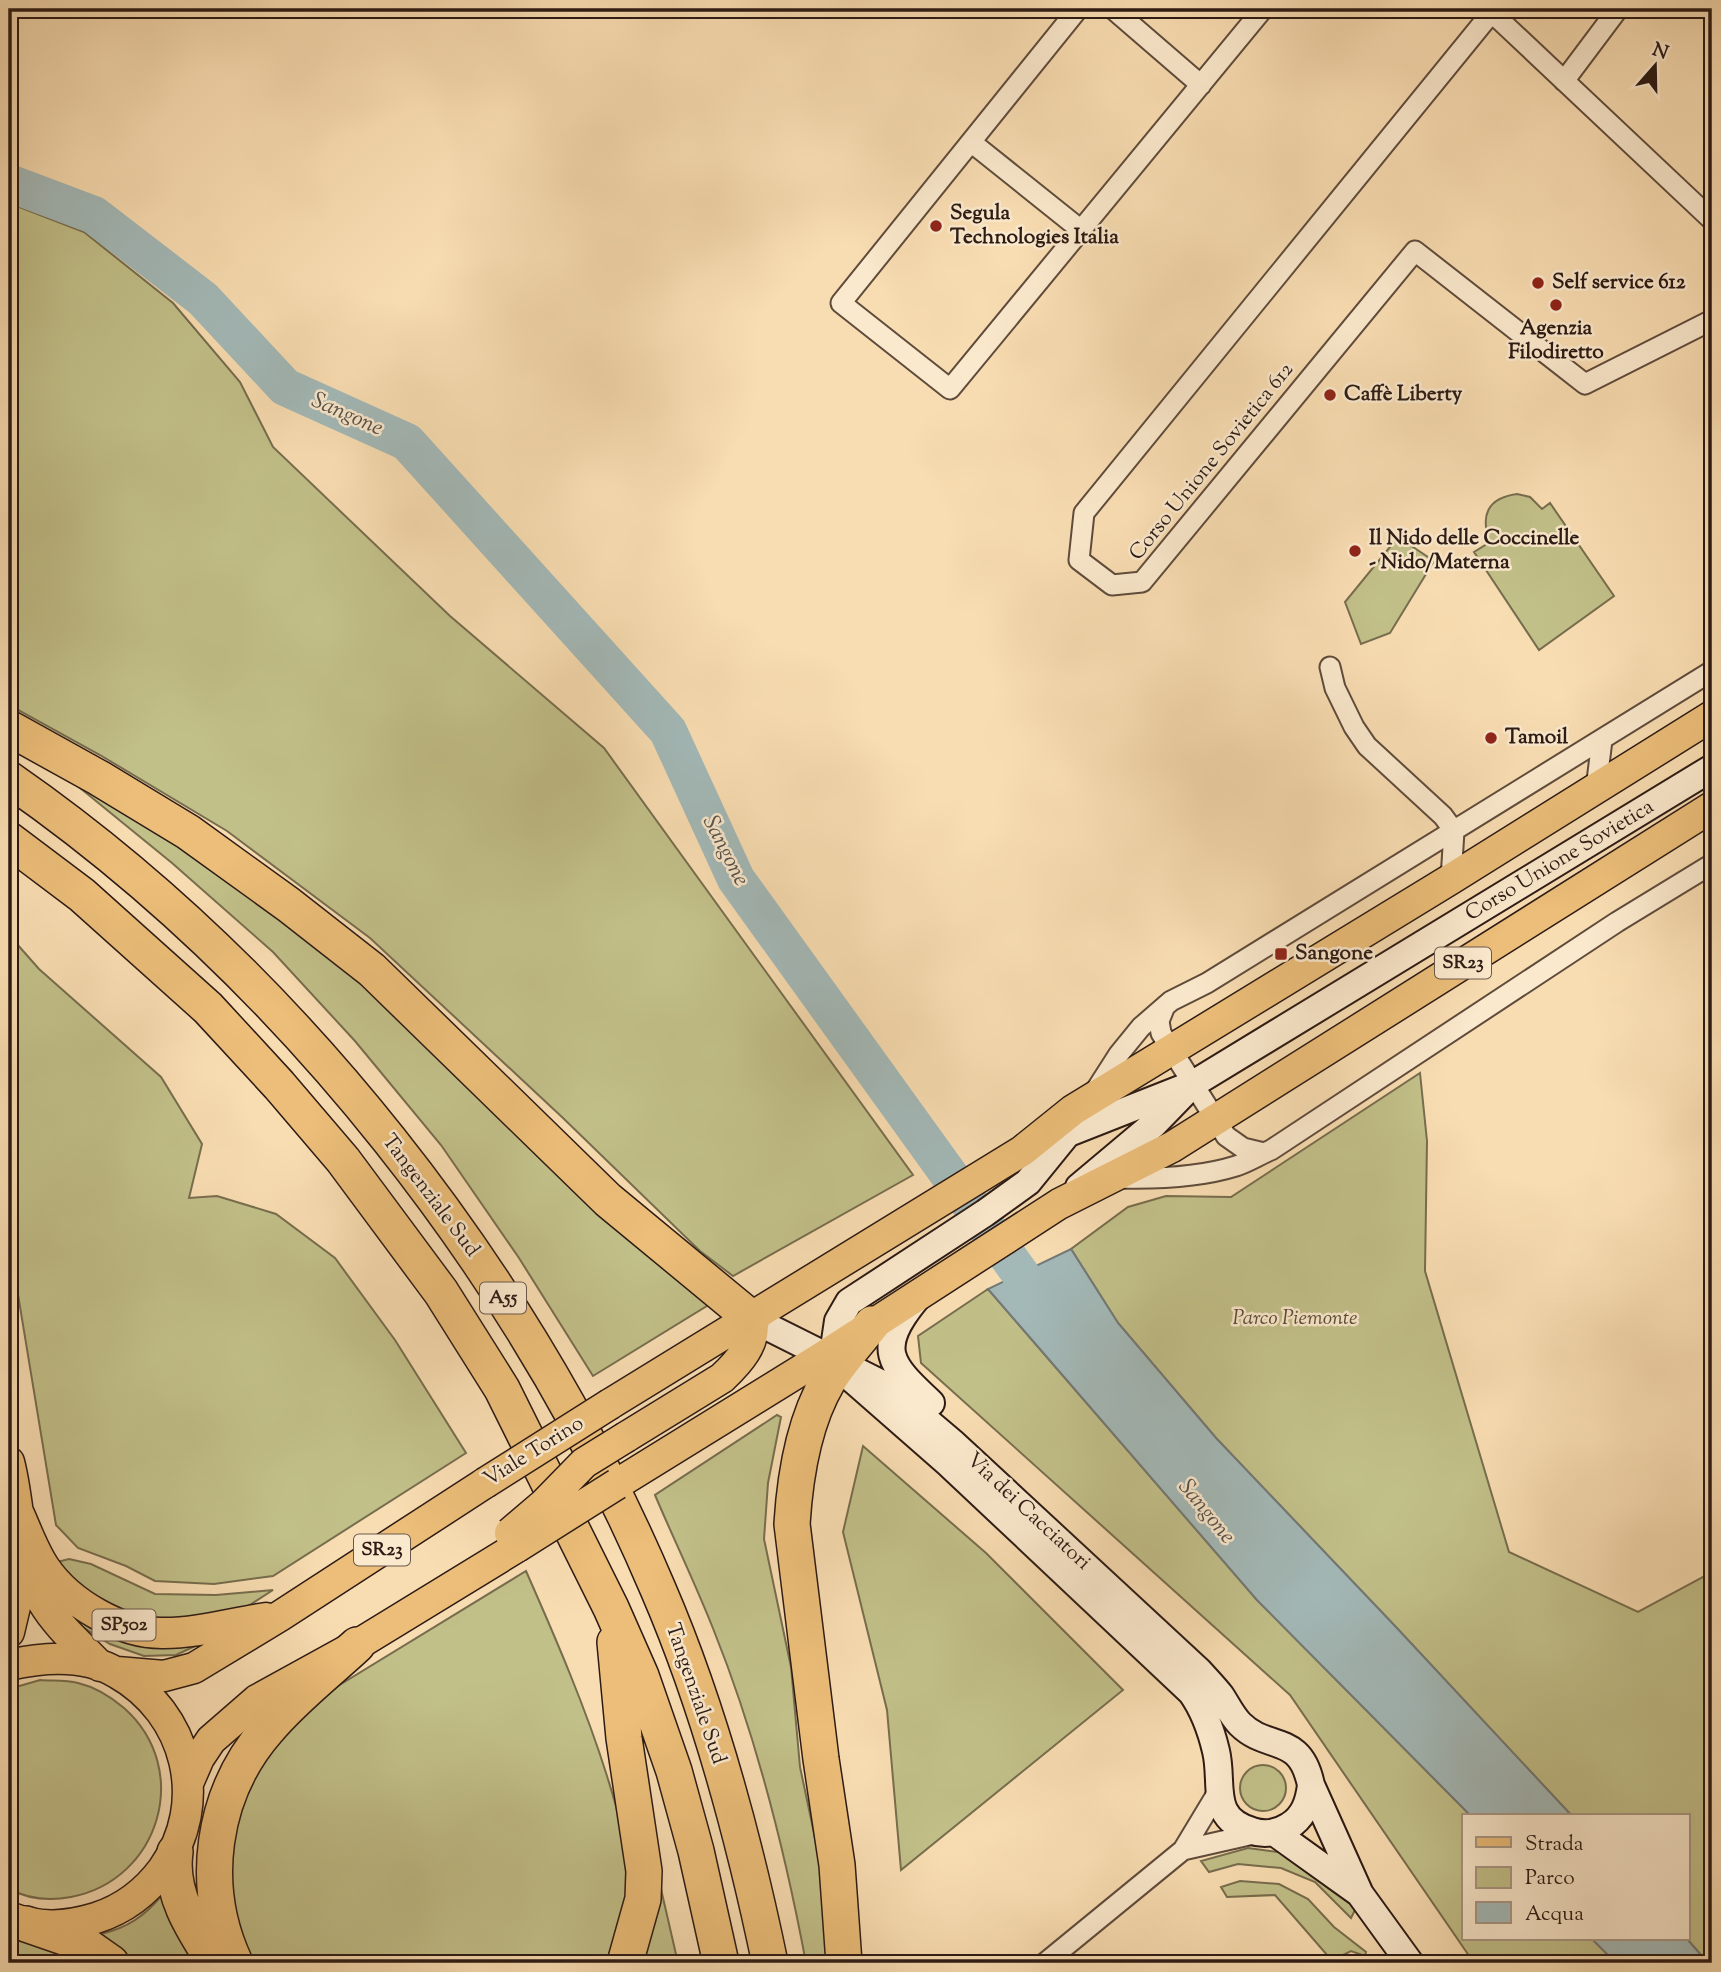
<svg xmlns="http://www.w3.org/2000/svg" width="1721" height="1972" viewBox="0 0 1721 1972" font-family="'Sorts Mill Goudy',serif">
<rect width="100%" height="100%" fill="#f9ddb2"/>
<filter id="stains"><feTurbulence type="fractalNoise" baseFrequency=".00286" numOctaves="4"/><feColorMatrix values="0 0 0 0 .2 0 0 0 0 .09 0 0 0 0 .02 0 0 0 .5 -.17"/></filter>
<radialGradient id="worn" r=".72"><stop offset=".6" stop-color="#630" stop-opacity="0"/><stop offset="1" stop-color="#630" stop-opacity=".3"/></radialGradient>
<path fill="#c2c089" stroke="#776d4e" stroke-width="2" d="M9 203 84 232 173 303 240 382 273 447 450 616 604 748 913 1175 733 1276 700 1251 563 1118 370 938 227 831 100 755 9 705Z
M1517 494 1530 497 1542 509 1550 503 1614 596 1539 650 1474 552 1490 542C1480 516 1487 498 1517 494Z
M1398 537 1434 561 1390 633 1361 644 1345 602Z
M69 779 210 865 393 1005 710 1304 593 1376 519 1258 441 1145 355 1041 273 952 172 863Z
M9 935 39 969 161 1077 202 1144 189 1198 217 1196 276 1214 335 1258 395 1340 466 1453 273 1576 214 1584 155 1581 126 1566 78 1548 56 1525 9 1240Z
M1420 1073 1427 1141 1425 1271 1509 1552 1638 1612 1705 1576 1712 1362V1963H1708L1687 1939 1688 1816H1572L1394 1625 1216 1438 1118 1323 1071 1249 1128 1207 1166 1196 1231 1197Z
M988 1289 1257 1600 1471 1816H1464V1939H1592L1616 1963H1474L1290 1695 921 1363 918 1336Z
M777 1415 781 1417 768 1483 764 1539 791 1667 800 1767 822 1871 829 1963H806C785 1851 757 1738 714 1631 696 1585 674 1540 655 1495Z
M863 1446 986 1553 1123 1690 901 1870 887 1710 843 1532Z
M69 1559 91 1564 155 1594 216 1595 273 1590 242 1610 158 1622 119 1612 88 1595 53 1563Z
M526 1571C556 1639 585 1706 607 1776 618 1812 630 1848 628 1886 626 1912 616 1940 605 1963H243L222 1871 254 1762 315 1700Z
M43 1584 204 1642 176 1655 144 1656 110 1644 68 1618Z
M40 1680C52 1681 66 1680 78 1683 95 1687 111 1697 124 1708 193 1769 160 1880 71 1897 50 1901 28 1899 9 1889V1689Z
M1240 1788a23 23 0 1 1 46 0a23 23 0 1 1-46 0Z
M1248 1848 1293 1854 1320 1871 1356 1908 1351 1918 1315 1882 1281 1868 1238 1864 1209 1872 1201 1861Z
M1240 1881 1279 1884 1308 1899 1334 1927 1366 1952 1365 1956 1351 1951 1341 1956 1339 1963H1334L1275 1895 1227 1897 1221 1887Z
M661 1889 678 1963H640L654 1925Z
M162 1895 204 1963H128L102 1941 101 1934C127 1928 145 1916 162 1895Z
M9 1939 61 1947 92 1963H9Z"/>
<path fill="#a3b9b8" stroke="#737976" stroke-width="2" d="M1071 1249 1118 1323 1216 1438 1394 1625 1572 1816H1471L1257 1600 988 1289Z
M1592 1939H1687L1708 1963H1616Z"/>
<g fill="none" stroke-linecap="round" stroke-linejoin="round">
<path stroke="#a3b9b8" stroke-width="38" d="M9 183 94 215 203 299 285 387 407 442 668 731 736 879 1050 1315"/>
<defs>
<path id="street" d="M1078 9 841 303 950 389 1263 9
M1113 9 1201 85
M1488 9 1712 220
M1492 12 1084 513 1079 560 1112 585 1142 582 1415 251 1585 384 1712 320
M1564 81 1618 9
M971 142 1081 230
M1330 667 1335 688 1354 727 1367 746 1443 816 1454 831 1451 879
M1596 789 1602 740
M1165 1006 1159 1021 1161 1033 1226 1136 1243 1148 1264 1153
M1094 1093 1119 1054 1141 1027 1171 1001 1207 983 1712 671
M1117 1178C1153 1179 1201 1177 1236 1166 1248 1162 1259 1155 1271 1150L1617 922 1712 864
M1183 1850 1258 1833
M1045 1963 1183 1850 1218 1792"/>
<path id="secondary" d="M1067 1134 1028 1182 985 1213 849 1302 838 1321 834 1348 840 1364 852 1379 949 1464 1191 1692C1204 1710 1211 1730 1216 1751 1224 1784 1208 1818 1252 1831 1264 1835 1278 1833 1289 1826 1304 1817 1309 1802 1311 1785
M1051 1140 1193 1084 1712 768
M1079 1187 1154 1124 1186 1091
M916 1299C875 1349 889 1364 931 1403
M752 1319 878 1382 895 1394 954 1444 1199 1671C1206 1679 1214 1687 1221 1696 1227 1705 1232 1716 1240 1724 1268 1752 1300 1732 1311 1785L1360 1894 1410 1963
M1274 1832 1359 1893"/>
<path id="primary" d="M610 1404 1022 1151 1073 1110 1451 879 1712 716
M626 1437 722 1378C738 1363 757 1343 752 1319
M9 1462C21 1507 17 1561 43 1602 57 1626 81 1646 100 1666
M617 1484 824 1356 1059 1204 1172 1147 1712 807
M19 1514C27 1532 34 1552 45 1568 69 1603 121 1634 164 1633 198 1633 232 1623 266 1618
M9 1632 18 1594 14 1560
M9 1665C44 1657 85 1654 117 1673 188 1713 210 1803 163 1869 146 1892 124 1909 96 1918 66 1927 39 1929 9 1917
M117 1672 164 1676 194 1668 280 1616 485 1483
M189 1781 199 1758 211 1740 257 1700 357 1645 517 1547"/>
<path id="highway" d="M9 728 99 778 188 832 289 905 372 970 608 1200 752 1319
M9 779C291 975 524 1274 658 1589 709 1707 744 1838 770 1963
M9 840 82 895 208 1008 279 1085 343 1160 441 1292 502 1389 611 1608 641 1676 674 1771 696 1851 721 1963
M615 1642 624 1738 644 1871 643 1899 625 1963
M175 1852C169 1893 193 1929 215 1963
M26 1924 84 1944 111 1963
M235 1963C199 1886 211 1794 268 1729 293 1699 328 1672 357 1645
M844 1963 837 1865 821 1759 792 1524C795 1476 803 1423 828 1381 840 1361 857 1343 872 1324"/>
</defs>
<use href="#street" stroke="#5f4b3c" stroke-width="23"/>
<use href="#secondary" stroke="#2c1a14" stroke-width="30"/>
<use href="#primary" stroke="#2c1a14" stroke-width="33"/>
<use href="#highway" stroke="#2c1a14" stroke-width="38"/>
<use href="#street" stroke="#fbe9cd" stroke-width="19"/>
<use href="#secondary" stroke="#fbe9cd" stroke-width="26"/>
<use href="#primary" stroke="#ecbe79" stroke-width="30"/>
<use href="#highway" stroke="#ecbe79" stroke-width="35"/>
<defs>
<path id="primary-bridge" d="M485 1483 610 1404
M510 1533 544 1504 584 1463 626 1437
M517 1547 617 1484"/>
</defs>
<use href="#primary-bridge" stroke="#2c1a14" stroke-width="33" stroke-linecap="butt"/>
<use href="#primary-bridge" stroke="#ecbe79" stroke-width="30"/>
</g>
<g fill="#8f2418" stroke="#fbe9cd" stroke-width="2.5">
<circle cx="936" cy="226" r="7"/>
<circle cx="1538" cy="283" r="7"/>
<circle cx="1556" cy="305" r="7"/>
<circle cx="1330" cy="395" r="7"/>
<circle cx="1355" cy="551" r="7"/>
<circle cx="1491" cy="738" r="7"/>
<rect x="1274" y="947" width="14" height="14" rx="3.5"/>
</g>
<g text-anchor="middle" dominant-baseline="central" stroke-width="5" stroke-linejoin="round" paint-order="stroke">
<g fill="#fbe9cd" stroke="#6a584c" stroke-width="2">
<rect x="1435" y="947.5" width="56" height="31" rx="5"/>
<rect x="480" y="1282.5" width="46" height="31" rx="5"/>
<rect x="354" y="1534.5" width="56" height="31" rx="5"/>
<rect x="92.5" y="1609.5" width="63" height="31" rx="5"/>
</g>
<g font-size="19" font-weight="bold" fill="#2c1a14">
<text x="1463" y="963">SR23</text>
<text x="503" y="1298">A55</text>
<text x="382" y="1550">SR23</text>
<text x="124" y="1625">SP502</text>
</g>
<g font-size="21" font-weight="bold" fill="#2c1a14" stroke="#fbe9cd" text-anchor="start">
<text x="950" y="214">Segula<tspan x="950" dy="24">Technologies Italia</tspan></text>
<text x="1552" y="283">Self service 612</text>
<text x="1556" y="329" text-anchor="middle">Agenzia<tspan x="1556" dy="24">Filodiretto</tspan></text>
<text x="1344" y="395">Caffè Liberty</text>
<text x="1369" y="539">Il Nido delle Coccinelle<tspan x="1369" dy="24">- Nido/Materna</tspan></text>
<text x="1505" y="738">Tamoil</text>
<text x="1295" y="954">Sangone</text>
</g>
<g font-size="21" fill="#2c1a14" stroke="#fbe9cd">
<text transform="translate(1212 462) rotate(-51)">Corso Unione Sovietica 612</text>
<text transform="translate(1560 861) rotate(-31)">Corso Unione Sovietica</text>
<text transform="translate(430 1196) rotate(53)">Tangenziale Sud</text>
<text transform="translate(534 1452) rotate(-32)">Viale Torino</text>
<text transform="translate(1028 1512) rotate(43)">Via dei Cacciatori</text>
<text transform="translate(695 1694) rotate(71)">Tangenziale Sud</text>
</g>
<g font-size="21" font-style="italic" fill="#594c37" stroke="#fbe9cd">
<text x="1295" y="1319">Parco Piemonte</text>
</g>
<g font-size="23" font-style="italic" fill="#56524d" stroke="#fbe9cd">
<text transform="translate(347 415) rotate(24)">Sangone</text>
<text transform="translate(725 851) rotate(63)">Sangone</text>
<text transform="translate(1206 1512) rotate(51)">Sangone</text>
</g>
</g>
<rect width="1721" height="1972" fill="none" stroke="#f9ddb2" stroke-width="35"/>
<rect x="10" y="10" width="1700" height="1951" fill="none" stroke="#2c1a14" stroke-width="3.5"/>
<rect x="18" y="18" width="1686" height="1937" fill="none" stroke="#2c1a14" stroke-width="2"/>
<rect x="1462" y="1814" width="228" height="126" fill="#fbe9cd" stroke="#a89683" stroke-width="2"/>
<rect x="1476" y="1837" width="35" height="10" fill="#ecbe79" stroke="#a89683" stroke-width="2"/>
<text x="1525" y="1850" font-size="21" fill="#2c1a14">Strada</text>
<rect x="1476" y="1867" width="35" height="21" fill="#c2c089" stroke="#a89683" stroke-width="2"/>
<text x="1525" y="1884" font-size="21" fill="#2c1a14">Parco</text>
<rect x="1476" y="1902" width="35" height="21" fill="#a3b9b8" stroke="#a89683" stroke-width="2"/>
<text x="1525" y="1920" font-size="21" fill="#2c1a14">Acqua</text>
<g transform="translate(1655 66) rotate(20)" stroke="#fbe9cd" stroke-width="5" paint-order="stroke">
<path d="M0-5L12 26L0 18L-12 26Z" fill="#2c1a14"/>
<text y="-10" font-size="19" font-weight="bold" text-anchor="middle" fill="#2c1a14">N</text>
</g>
<rect width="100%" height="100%" filter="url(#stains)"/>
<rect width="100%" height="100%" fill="url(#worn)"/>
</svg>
